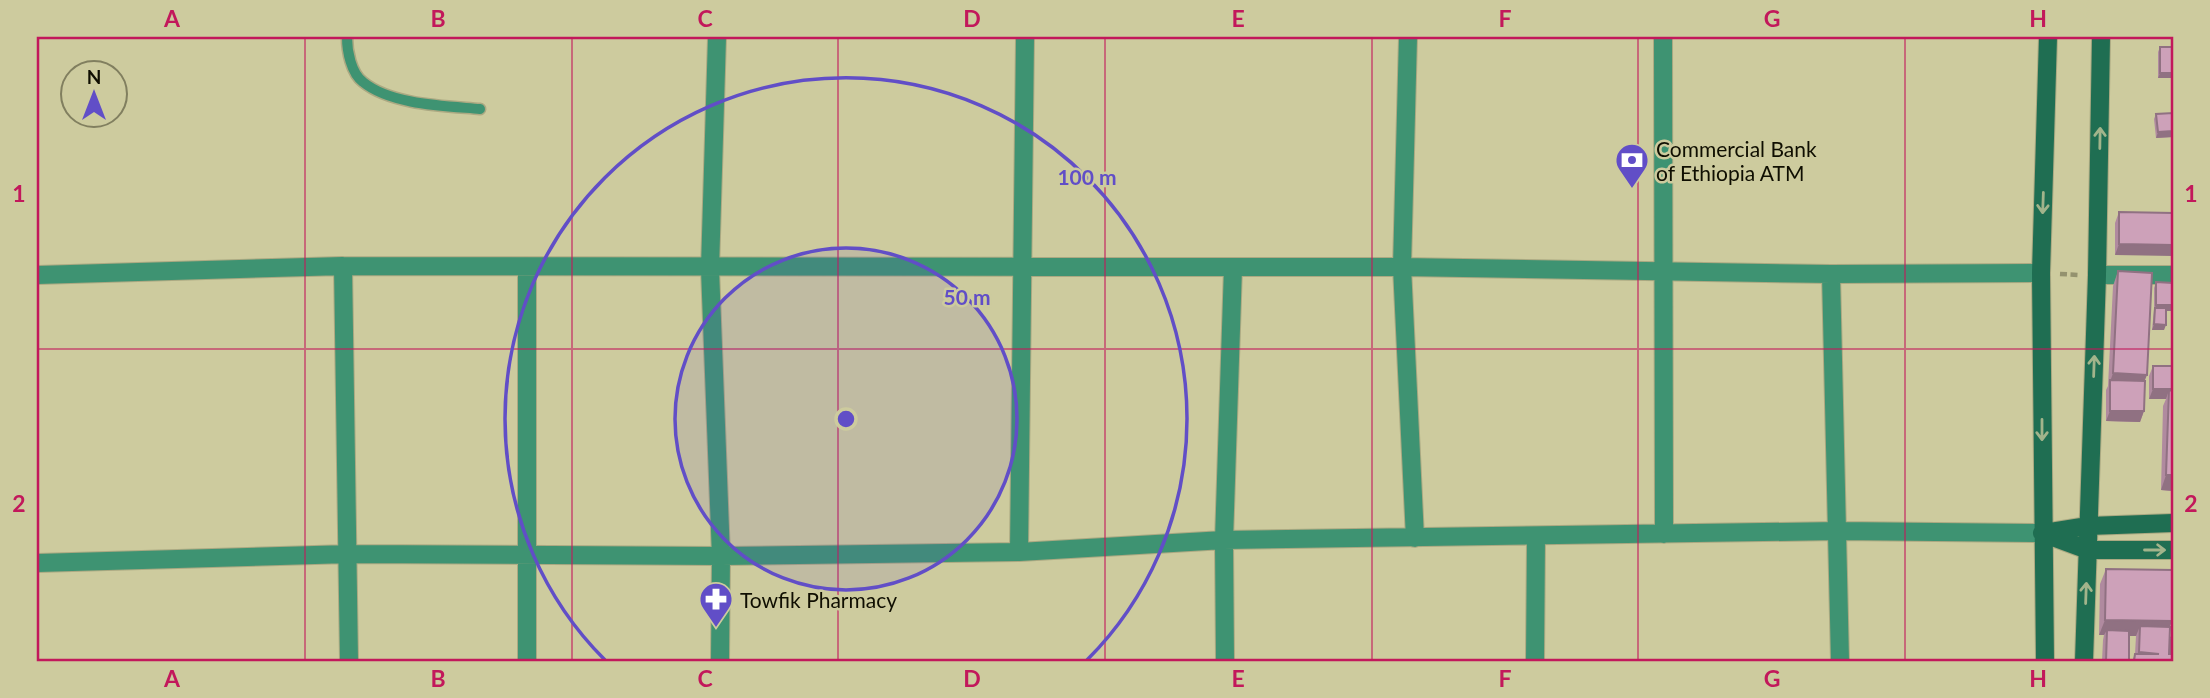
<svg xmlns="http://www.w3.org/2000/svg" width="2210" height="698" viewBox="0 0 2210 698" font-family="Lato,sans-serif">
<rect width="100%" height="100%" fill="#cdcb9e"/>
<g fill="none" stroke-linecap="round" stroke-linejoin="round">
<defs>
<path id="lane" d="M347 37C347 51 351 73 363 82 391 105 446 106 480 109"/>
<path id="street" d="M717 37 710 269 721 556 720 661
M1408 37 1402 267 1415 538
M1663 37 1664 534
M343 266 349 661
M1831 274 1840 661
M37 275 343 266 1402 267 1831 274 2041 273
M2097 275H2173
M1019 552 1025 37
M37 563 349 554 721 556 1019 552 1224 540 1838 531 2042 533
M527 661V268
M1225 661 1224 540 1233 268
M1535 661 1536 536"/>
<path id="secondary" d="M2042 533 2088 550H2173
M2044 533 2088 526 2173 523
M2045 661 2041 273 2048 37
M2084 661 2097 275 2101 37"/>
</defs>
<use href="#lane" stroke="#aba982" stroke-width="13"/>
<use href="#street" stroke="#aba982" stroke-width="20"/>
<use href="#secondary" stroke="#aba982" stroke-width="20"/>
<path stroke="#94926f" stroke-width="4.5" stroke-dasharray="7 3.5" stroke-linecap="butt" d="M2060 274 2079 275"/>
<use href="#lane" stroke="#3e9372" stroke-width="10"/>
<use href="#street" stroke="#3e9372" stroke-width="18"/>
<use href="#secondary" stroke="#1f6e52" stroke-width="18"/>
</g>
<path fill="#b08a9f" d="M2160 47 2173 78H2158V52Z
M2173 113V137L2156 138 2154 119 2156 114Z
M2119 212 2173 213 2115 255V223Z
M2118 271 2145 381 2144 411 2140 422 2106 421V390L2108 386 2113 286Z
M2156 282 2173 283V311H2166L2164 330H2152L2154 310V288Z
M2153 366H2173V491L2161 490 2163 406 2166 399H2149V376Z
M2106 569 2172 621 2170 627V638L2173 661H2132L2135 654 2136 636H2129V661H2102L2103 640 2104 635H2099L2100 584Z"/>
<path fill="#907182" d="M2160 73H2173V78H2158Z
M2173 131V137L2156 138 2158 132Z
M2119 244 2173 245V256L2115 255Z
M2156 305H2173V311H2155V308L2154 310Z
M2154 324 2166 325 2164 330H2152Z
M2113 373 2147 375 2141 390 2110 382Z
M2153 389H2173V399L2169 390 2166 399H2149Z
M2110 411H2144L2140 422 2106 421Z
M2166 475H2173V491L2161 490Z
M2105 620 2172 621 2166 637 2140 626 2136 636H2106L2107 630 2104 635H2099Z"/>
<path fill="#cda1b9" stroke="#907182" stroke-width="2" d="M2160 47H2173V73H2160Z
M2173 113V131L2158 132 2156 114Z
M2119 212 2173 213V245L2119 244Z
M2118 271 2152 273 2147 375 2113 373Z
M2156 282 2173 283V305H2156Z
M2155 308H2166V325L2154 324Z
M2153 366H2173V389H2153Z
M2110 380 2145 381 2144 411H2110Z
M2169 390 2173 391V475H2166Z
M2106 569 2173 570 2172 621 2105 620Z
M2140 626 2170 627 2169 654H2173V661H2134L2135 654H2159L2139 652Z
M2107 630 2129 631V661H2106Z
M2173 637V654H2170V638Z"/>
<defs><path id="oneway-shaft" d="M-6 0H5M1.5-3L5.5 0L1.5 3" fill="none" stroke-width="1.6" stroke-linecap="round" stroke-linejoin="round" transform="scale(1.75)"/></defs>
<g stroke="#a2b48b">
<use href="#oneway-shaft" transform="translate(2100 138) rotate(-89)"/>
<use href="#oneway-shaft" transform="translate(2043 203) rotate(92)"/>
<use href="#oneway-shaft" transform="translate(2094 366) rotate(-88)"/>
<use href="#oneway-shaft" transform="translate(2042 430) rotate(90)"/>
<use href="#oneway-shaft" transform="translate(2155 550)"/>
<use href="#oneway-shaft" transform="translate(2086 593) rotate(-88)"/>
</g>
<path fill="none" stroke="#c2185b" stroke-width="2" stroke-opacity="0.55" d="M305 37V661M572 37V661M838 37V661M1105 37V661M1372 37V661M1638 37V661M1905 37V661M37 349H2173"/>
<circle cx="846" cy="419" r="171" fill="#614ec7" fill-opacity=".12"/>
<g fill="none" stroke="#614ec7" stroke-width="3.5">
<circle cx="846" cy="419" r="171"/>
<path d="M605 660A341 341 0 1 1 1087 660"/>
</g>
<defs>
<symbol id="bank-pin" viewBox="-11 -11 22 30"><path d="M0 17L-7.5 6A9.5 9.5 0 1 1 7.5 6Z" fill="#614ec7" stroke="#cdcb9e"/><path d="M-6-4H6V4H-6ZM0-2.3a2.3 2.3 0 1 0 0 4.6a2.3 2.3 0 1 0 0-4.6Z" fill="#fff"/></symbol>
<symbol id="pharmacy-pin" viewBox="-11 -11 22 30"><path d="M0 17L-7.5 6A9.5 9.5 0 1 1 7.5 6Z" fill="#614ec7" stroke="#cdcb9e"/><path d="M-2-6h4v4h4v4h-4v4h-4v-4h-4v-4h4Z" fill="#fff"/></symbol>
</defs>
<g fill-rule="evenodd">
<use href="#bank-pin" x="1613" y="141" width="38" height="52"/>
<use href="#pharmacy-pin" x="697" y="580" width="38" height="52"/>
</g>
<g text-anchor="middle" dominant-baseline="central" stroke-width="5" stroke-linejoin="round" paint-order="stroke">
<g font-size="21" fill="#0f0e01" stroke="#cdcb9e" text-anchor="start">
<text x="1656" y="148">Commercial Bank<tspan x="1656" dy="24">of Ethiopia ATM</tspan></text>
<text x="740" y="599">Towfik Pharmacy</text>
</g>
</g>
<circle cx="846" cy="419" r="10" fill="#614ec7" stroke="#cdcb9e" stroke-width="3.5"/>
<g font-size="21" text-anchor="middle" font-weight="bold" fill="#614ec7" stroke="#cdcb9e" stroke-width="5" stroke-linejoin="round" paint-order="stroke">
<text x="1087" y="185">100 m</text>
<text x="967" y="305">50 m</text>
</g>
<rect width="2210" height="698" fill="none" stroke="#cdcb9e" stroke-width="77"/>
<g transform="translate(94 94)"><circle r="33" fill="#cdcb9e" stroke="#817f5f" stroke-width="2"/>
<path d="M0-5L12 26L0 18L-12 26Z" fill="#614ec7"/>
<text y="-10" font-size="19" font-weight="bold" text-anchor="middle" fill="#0f0e01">N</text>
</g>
<rect x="38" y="38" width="2134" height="622" fill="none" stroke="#c2185b" stroke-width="2.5"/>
<g font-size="23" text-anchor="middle" font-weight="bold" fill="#c2185b">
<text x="172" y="27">A</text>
<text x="438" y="27">B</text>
<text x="705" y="27">C</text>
<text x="972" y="27">D</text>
<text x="1238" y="27">E</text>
<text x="1505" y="27">F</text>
<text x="1772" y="27">G</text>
<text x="2038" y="27">H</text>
<text x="19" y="202">1</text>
<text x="2191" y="202">1</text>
<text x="19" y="512">2</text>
<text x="2191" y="512">2</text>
<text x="172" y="687">A</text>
<text x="438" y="687">B</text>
<text x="705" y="687">C</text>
<text x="972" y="687">D</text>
<text x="1238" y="687">E</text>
<text x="1505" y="687">F</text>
<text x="1772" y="687">G</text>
<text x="2038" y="687">H</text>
</g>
</svg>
